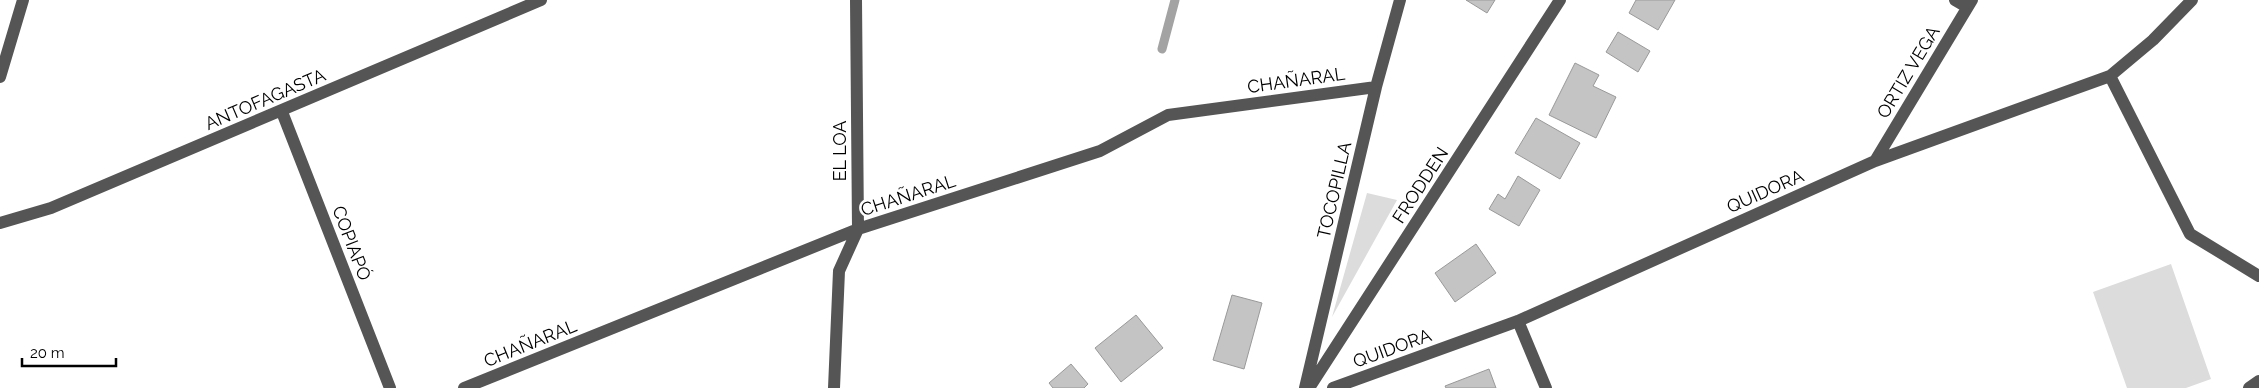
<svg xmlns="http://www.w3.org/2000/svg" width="2259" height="388" viewBox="0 0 2259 388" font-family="Raleway,sans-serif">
<rect width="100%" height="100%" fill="#fff"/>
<path fill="#dcdcdc" d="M1367 193 1397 200 1332 317Z
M2171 264 2211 379 2186 388H2127L2093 292Z"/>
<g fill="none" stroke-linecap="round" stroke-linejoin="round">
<path stroke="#a3a3a3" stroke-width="9" d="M1162 49 1175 0"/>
</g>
<path fill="#c4c4c4" stroke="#999" d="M1466 0H1495L1487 13Z
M1636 0H1675L1658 30 1629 13Z
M1618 32 1650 51 1638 72 1606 52Z
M1575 63 1599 75 1593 86 1616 97 1596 138 1549 115Z
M1536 118 1580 143 1560 179 1515 153Z
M1518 176 1540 190 1519 226 1489 209 1498 194 1505 199Z
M1476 244 1496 273 1455 302 1435 273Z
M1232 295 1262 303 1244 369 1213 360Z
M1136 315 1163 348 1121 382 1095 348Z
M1071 364 1088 384 1084 388H1053L1049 383Z
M1489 369 1496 388H1446L1445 386Z"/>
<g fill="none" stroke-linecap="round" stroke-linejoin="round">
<path stroke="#555" stroke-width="12" d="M1955 0 1967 7
M2110 76 2190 234 2259 276
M0 77 23 0
M282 112 390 388
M1875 161 1972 0
M0 223 51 208 541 0
M1518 321 1546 388
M464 388 858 229 1100 151 1168 115 1376 87
M834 388 839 271 858 229 856 0
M1305 388 1376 87 1400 0
M1309 388 1560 0
M1333 388 1518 321 1875 161 2110 76 2153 40 2192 0
M2249 388 2259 381"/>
</g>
<g text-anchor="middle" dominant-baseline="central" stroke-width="5" stroke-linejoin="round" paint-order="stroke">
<g font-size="18" fill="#000" stroke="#fff">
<text transform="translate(1908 72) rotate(-59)">ORTIZ VEGA</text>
<text transform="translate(1296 80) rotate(-8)">CHAÑARAL</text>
<text transform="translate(265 99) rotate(-23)">ANTOFAGASTA</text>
<text transform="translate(839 151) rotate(-90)">EL LOA</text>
<text transform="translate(1420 185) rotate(-57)">FRODDEN</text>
<text transform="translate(1334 190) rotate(-77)">TOCOPILLA</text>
<text transform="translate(1765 191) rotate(-24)">QUIDORA</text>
<text transform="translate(908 195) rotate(-18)">CHAÑARAL</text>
<text transform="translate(352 243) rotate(69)">COPIAPÓ</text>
<text transform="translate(530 343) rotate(-22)">CHAÑARAL</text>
<text transform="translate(1392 348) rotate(-20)">QUIDORA</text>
</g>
</g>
<path d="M22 358v8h94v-8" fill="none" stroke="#000000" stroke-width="2.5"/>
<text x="30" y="358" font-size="15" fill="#000000" stroke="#ffffff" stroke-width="4" paint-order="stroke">20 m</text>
</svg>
